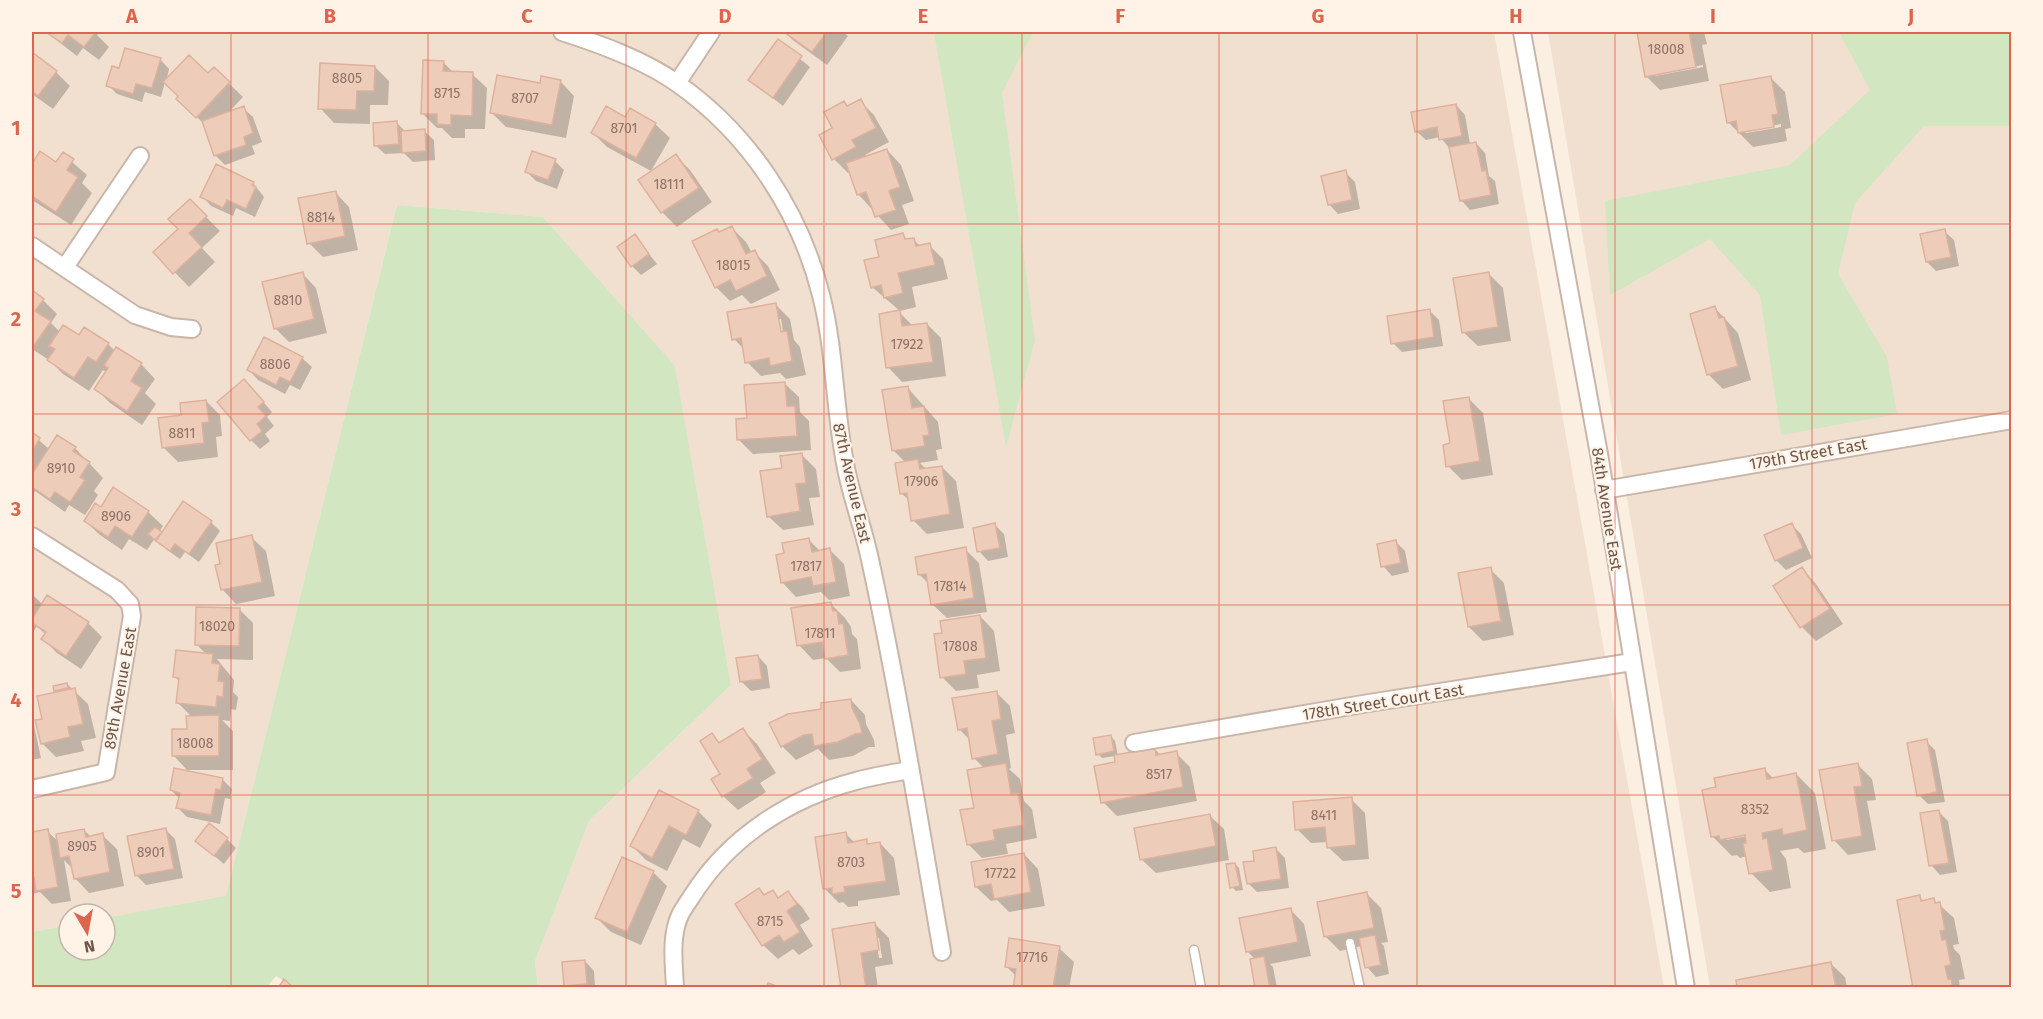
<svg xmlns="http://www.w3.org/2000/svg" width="2043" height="1019" viewBox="0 0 2043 1019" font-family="'Fira Sans',sans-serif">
<rect width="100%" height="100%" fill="#faefe1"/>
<path fill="#f1e0d0" d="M32 32H1494L1664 987H538L535 961 589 821 731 685 675 367 543 217 397 205 226 897 105 918V914H69V925L32 932Z
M1548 32H2011V987H1710Z"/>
<path fill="#d2e6c1" d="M934 32H1033L1002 93 1035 340 1006 447Z
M1839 32H2011V126H1924L1855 203 1838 274 1887 357 1897 414 1781 435 1760 295 1710 239 1610 295 1605 201 1790 165 1870 90Z
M397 205 543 217 675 366 731 685 589 821 535 961 538 987 295 988 276 976 266 988H32V932L69 925V950H105V918L226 896Z"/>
<path fill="#0003" fill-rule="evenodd" d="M46 32H100L97 35 109 47 99 60 83 48 77 56Z
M784 32H843L848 36 827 65 794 41Z
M1638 32H1704L1707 44 1702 45 1709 81 1660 90 1646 76ZM1703 65V67L1655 76V73Z
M778 41 810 67 783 106 750 80Z
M32 54 56 72 70 86 53 109 32 94Z
M160 59 169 69 166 82 208 75 214 69 243 97 227 114 243 108 253 117 262 142 252 146 255 154 225 165 215 155 204 124 178 99 180 96 165 82 161 97 145 92 142 102 117 94 108 85 120 70Z
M443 62 454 73 472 74 487 88 485 129H465V138H452L442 128H437L422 113Z
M375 67 389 81 388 105H370V124L334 123 320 108Z
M1771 78 1785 92 1791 128 1785 129 1787 141 1753 147 1728 122ZM1781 124V127L1746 133 1743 131Z
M560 81 574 96 566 138 506 127 492 113 541 85Z
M860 101 874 115 889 142 865 155 867 157 887 150 901 165 914 201 902 205 909 224 891 230 858 194 851 172 848 173 834 159 821 136 834 129 848 107Z
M1456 105 1465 115 1470 144 1476 143 1485 153 1489 176 1495 181 1499 204 1470 210 1461 200 1450 149 1440 137 1426 140 1416 131Z
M631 110 655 124 670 138 651 171 607 147 593 133 626 119Z
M397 123 406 132 424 131 434 140 435 160 413 162 404 153 385 154 375 145Z
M40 153 57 164 63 154 87 175 82 183 92 193 71 225 32 200V167Z
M676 156 690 170 712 202 677 227 663 213 640 180Z
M555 161 564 170 557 189 536 181 526 171Z
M1345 172 1355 182 1360 209 1338 214 1329 204Z
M253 183 264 197 255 217 236 208 233 216 211 206 202 196Z
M335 192 349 207 358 250 323 257 309 243Z
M190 201 220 231 202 248 215 262 189 287 155 252 180 229Z
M732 228 746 242 752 253 754 252 768 266 780 290 751 304 742 295 730 301 716 287 720 234Z
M1944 231 1954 240 1959 266 1936 271 1927 262Z
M903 235 908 240 913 239 921 247 929 245 943 259 948 279 912 287 916 307 900 311 872 287 881 258Z
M635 236 657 264 641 275 632 266Z
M302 273 316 288 327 333 289 342 275 328Z
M1489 274 1503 288 1511 341 1478 346 1463 332Z
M32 292 43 300 57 314 51 323 60 332 108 344 115 351 141 364 155 379 145 393 156 404 142 425 110 403 96 389 107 373 103 370 89 391 63 374 49 360 32 349Z
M776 305 790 319 794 340 800 347 806 375 786 379 780 373 761 376 747 362 745 350 734 339ZM778 319H781L784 339 781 340Z
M1715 308 1738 333 1751 380 1723 389 1709 375 1692 315Z
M1430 311 1439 320 1443 346 1402 352 1393 343Z
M899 312 913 326 927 324 941 338 946 376 902 382 888 367Z
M265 339 302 358 312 367 300 390 290 385 285 394 258 380 249 370Z
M784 383 799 397 800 412 809 421 811 450 753 454 739 440 748 419Z
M907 387 938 422 942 449 936 450 938 460 920 463 927 470 942 467 956 481 964 528 927 534 913 520 910 501 901 493 906 463 894 451 884 392Z
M253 390 272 412 267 417 274 426 265 434 270 441 260 449 251 440Z
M1468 398 1483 413 1493 475 1462 480 1448 466 1452 445Z
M206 401 220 415 222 436 216 437 218 457 178 462 163 447 183 416Z
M32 434 49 449 57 437 75 448 103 478 94 491 98 495 85 515 69 505 65 512 35 491 33 493 32 492Z
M801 454 816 469 820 497 809 498 814 525 783 530 768 516 784 469Z
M114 489 148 512 163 526 159 532 162 535 211 522 220 531 199 562 185 552 180 559 167 550 155 538 147 550 129 539 122 550 100 535 85 521 101 509Z
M995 525 1004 534 1008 557 988 561 979 551Z
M1792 525 1801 534 1812 558 1786 570 1776 560Z
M251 537 266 551 275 596 236 604 222 589V565Z
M809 540 821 552 830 550 844 564 850 596 829 600 821 592 796 597 782 582 786 554Z
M1396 542 1405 551 1409 572 1392 576 1383 566Z
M965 549 979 563 987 612 947 618 932 604 929 584 919 574Z
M1490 569 1504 583 1514 635 1483 641 1469 627Z
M1802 569 1816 584 1843 624 1816 641 1802 627 1775 587Z
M32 594 43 605 88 623 102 637 81 669 57 653 43 639 46 635 37 626 32 634Z
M831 604 845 618 851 627 852 634 857 639 861 669 840 672 826 658 813 660 799 645Z
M239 609 253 623V660L217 659 234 680 233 692 238 697 236 710 231 709 230 721 222 720 233 731V770H187L173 755 188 731 192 717 178 703 180 682 174 676 207 655 197 645Z
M980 616 994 631 1000 671 977 675 979 688 956 691 942 677 944 635Z
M758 656 767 666 770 688 751 691 741 681Z
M67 684 88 704 96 738 81 741 84 751 56 757 42 743 58 693 55 690Z
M996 692 1010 706 1015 733 1006 735 1011 768 1009 769 1020 779 1024 801 1032 809 1037 838 1006 844 1008 854 982 858 968 844 985 769 974 758 971 741 959 729Z
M851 700 865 715 866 724 874 740 875 747H869L853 756 829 760 818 749 796 760 782 746 823 710Z
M32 716 41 758 32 760Z
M743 730 757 744 776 773 760 783 766 792 738 810 723 796 722 774 712 735 721 744Z
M1111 736 1115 741 1118 756 1155 749 1161 756 1176 753 1190 767 1197 801 1117 816 1103 802 1117 764 1115 756 1102 758 1098 754Z
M1926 741 1935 750 1945 802 1928 804 1919 795Z
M1858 765 1872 779 1876 800 1867 801 1876 850 1848 855 1834 840Z
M1765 770 1774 779 1796 774 1815 793 1826 849 1804 853 1798 848 1780 851 1786 859 1791 888 1770 892 1751 873 1747 856 1740 858 1737 855 1732 856 1713 837ZM1752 832V835L1726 840V837Z
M223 780 232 789 230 799 225 798 220 824 187 817 178 808 180 799 171 790Z
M660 792 698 811 712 825 700 848 683 839 667 871 646 860 632 846Z
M1351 799 1365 813 1369 859 1343 861 1328 847V842L1311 843 1297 829Z
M1938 811 1948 821 1957 872 1940 875 1931 865Z
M1209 815 1224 829 1229 860 1156 873 1141 859Z
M84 830 91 837 102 835 117 849 124 886 89 893 75 878 73 869 64 860 71 901 52 904 40 892 32 894V834L47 831 59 842Z
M166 830 175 839 183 878 146 885 137 876Z
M846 834 855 843 866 841 870 845 880 843 894 858 900 895 858 901V906L848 907 843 902 839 903 824 888Z
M227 839 236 848 224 864 207 850Z
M1276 849 1285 858 1289 888 1257 892 1248 883 1256 862Z
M1024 854 1038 869 1045 906 1009 912 997 900 991 901 976 887Z
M1235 864 1239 868 1243 890 1236 891 1232 887Z
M653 872 667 886 641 945 611 932 597 918Z
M759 889 766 896 772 892 779 899 788 893 802 907 810 919 800 925 813 946 799 955 793 949 778 959 763 945Z
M1367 894 1381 908 1388 942 1381 943 1384 946 1389 974 1376 977 1367 967 1362 946 1340 951 1325 936Z
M1919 897 1924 902 1934 900 1954 918 1959 944 1953 945 1954 949 1960 955 1965 979 1959 980 1960 988H1914Z
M1290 909 1304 924 1311 956 1270 964 1273 967 1277 988H1257L1255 959 1248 952Z
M875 924 889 938 893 964 875 967 878 988H842ZM876 938H879L882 958H879Z
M1059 948 1074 962 1069 988H1014L1016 976 1006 966Z
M585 961 594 971 595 987 602 988H568L566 986Z
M1830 963 1845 977 1847 988H1739Z"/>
<path fill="#eeccba" stroke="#dfb19c" stroke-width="1.5" d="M46 32H96L84 47 68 35 62 43Z
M784 32H827L812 52Z
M1637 32H1689L1696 67 1645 77Z
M778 39 802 56 773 98 748 80Z
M125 48 161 58 152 88 136 84 133 94 106 86 112 66 119 68Z
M32 52 57 71 38 96 32 91Z
M189 55 208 73 214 67 230 82 196 118 176 99 178 96 163 82Z
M423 60 444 61 443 71 473 72 472 116 451 115V125L437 124V114H421Z
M320 63 375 66 374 91H357L356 110 318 109Z
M497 75 540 83 541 76 561 80 552 125 490 113Z
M1771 76 1778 114 1772 115 1774 127 1738 133 1736 121 1727 123 1720 85Z
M861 99 876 128 852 140 856 147 832 160 819 135 832 128 824 112 844 101 847 106Z
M1456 104 1462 136 1439 140 1437 127 1415 132 1411 112Z
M244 106 253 133 244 137 246 145 214 156 202 121Z
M606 106 625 117 630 108 656 123 636 158 591 133Z
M397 121 399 144 374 146 373 123Z
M425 129 426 151 402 153 401 131Z
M1476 142 1482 171 1486 170 1491 195 1460 201 1449 147Z
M887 149 900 187 889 191 896 210 875 217 866 192 857 195 846 163Z
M40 151 56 162 63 152 74 159 67 170 78 177 56 212 32 196V164Z
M532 151 556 159 548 180 525 172Z
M676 154 699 188 661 213 638 180Z
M216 164 254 182 252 185 256 187 246 209 227 200 223 208 200 197Z
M1346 170 1352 200 1328 205 1321 176Z
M336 191 345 236 307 244 298 198Z
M190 199 207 216 189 233 202 247 173 274 153 252 178 229 168 219Z
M732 226 746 254 755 250 767 276 736 291 730 280 715 288 692 241 717 229 719 232Z
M1945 229 1951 257 1926 262 1920 234Z
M903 233 905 239 914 238 916 246 930 243 935 265 898 273 903 293 884 298 881 285 871 288 864 260 879 257 875 240Z
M635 234 649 254 631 267 617 247Z
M303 272 314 319 274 329 262 282Z
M1489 272 1498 327 1462 333 1453 278Z
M32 290 44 299 35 311 51 321 33 347 32 346Z
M776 303 781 332 787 331 792 361 770 366 769 358 745 363 741 338 732 340 727 312Z
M1715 306 1719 318 1724 317 1738 366 1707 375 1690 314Z
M1430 309 1434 337 1391 344 1387 316Z
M900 310 902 326 927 323 933 362 886 368 879 314Z
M63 325 79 335 84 327 109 343 96 362 88 357 74 378 47 360 55 349 49 346Z
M264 337 303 357 290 382 280 377 276 385 247 370Z
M116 347 142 363 131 381 142 388 127 411 94 389 108 368 104 365Z
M244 379 264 402 258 407 266 416 257 424 262 431 250 441 217 402Z
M785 382 787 406H795L797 436 737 440 736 419 747 418 744 385Z
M908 386 912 408 924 406 929 435 923 436 925 446 892 451 882 390Z
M1469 397 1480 461 1446 467 1443 445 1450 443 1443 401Z
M206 400 209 422 202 423 204 443 162 448 158 418 181 415 180 403Z
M32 432 40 438 32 452Z
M57 435 76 447 73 451 90 462 80 477 85 480 70 502 55 492 50 499 32 487V474Z
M802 453 806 483 796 484 800 511 767 517 760 471 782 468 780 456Z
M918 459 920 469 942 466 950 514 911 521 907 493 900 494 895 463Z
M113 487 149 511 132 537 115 526 108 537 84 521 95 503 101 507Z
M183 501 212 521 189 554 175 544 170 551 156 541Z
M995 523 1000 548 977 552 973 528Z
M1792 523 1803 548 1775 561 1764 535Z
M155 527 162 532 155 540 148 534Z
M252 535 262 582 221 590 215 565 220 564 216 543Z
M809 538 812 552 830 548 836 582 813 586 811 577 781 583 776 555 784 553 782 543Z
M1396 540 1401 563 1381 567 1377 544Z
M966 547 974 598 931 605 926 574 918 575 915 557Z
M1491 567 1501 621 1468 627 1458 573Z
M1802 567 1830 609 1800 628 1773 586Z
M47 595 89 622 66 656 41 639 46 632 32 623V619Z
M831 602 833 611H837L839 624 843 623 848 655 825 659 822 642 797 646 791 608Z
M196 607 240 608 239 646 195 645Z
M980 615 986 658 964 661 966 674 940 678 934 634 942 633 940 621Z
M176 650 213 654 212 663 220 664 218 681 224 682 223 697 217 696 216 707 176 703 179 678 173 677Z
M758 655 762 679 740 682 736 658Z
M67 683 68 688 54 691 53 686Z
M75 688 83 724 68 727 70 737 41 744 35 720 42 719 37 696Z
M997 691 1001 719 992 721 998 754 972 759 967 728 958 730 952 698Z
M851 699 852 708 860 724 862 733 855 734 838 742 814 746 812 734 804 735 781 747 769 723 788 714 821 709V703Z
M219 715V756H172V729H187L186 716Z
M743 728 762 759 747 769 753 778 722 797 711 779 720 774 700 741 712 733 719 743Z
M1111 735 1114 751 1096 755 1093 738Z
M1927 739 1937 792 1917 796 1907 743Z
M1155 748 1156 755 1177 751 1183 787 1101 803 1094 766 1115 762 1114 755Z
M1006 763 1011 794 1018 793 1024 825 993 830 995 840 967 845 960 810 974 808 967 770Z
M1858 763 1862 786 1854 787 1862 836 1832 841 1819 770Z
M174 768 223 778 221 790 216 789 211 815 176 808 180 793 170 790Z
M1765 768 1767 779 1796 773 1807 830 1783 835 1782 829 1762 833 1763 839 1767 838 1773 870 1749 874 1743 844 1746 843 1745 835 1720 840 1719 836 1711 837 1702 790 1716 787 1714 778Z
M659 790 699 810 686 835 669 826 652 858 630 846Z
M1352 797 1356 845 1327 848 1325 827 1295 830 1293 802Z
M1939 810 1949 863 1929 866 1920 813Z
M1210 814 1216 846 1140 860 1134 828Z
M209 823 228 838 214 856 195 841Z
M166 828 174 869 135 876 127 836Z
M48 829 58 887 36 891 34 877H32V832Z
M84 829 86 837 103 833 110 872 74 879 69 856 60 858 56 834Z
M846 832 848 843 867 839V844L880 842 886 881 844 887 845 892 832 894V888L823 889 815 837Z
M1276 847 1281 879 1247 884 1243 862 1254 861 1253 851Z
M1024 853 1031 892 994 899 991 884 975 887 971 862Z
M622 857 654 871 627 932 595 918Z
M1235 863 1240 886 1230 888 1226 864Z
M759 888 764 895 773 890 778 898 788 891 797 904 787 911 800 932 784 942 779 935 762 946 735 904Z
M1367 892 1374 928 1324 937 1317 902Z
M1920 895 1921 901 1934 898 1935 903 1940 902 1945 930 1940 931 1942 940 1946 939 1951 965 1945 966 1948 979 1951 978 1953 988H1913L1897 900Z
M1291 908 1298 942 1246 952 1239 918Z
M875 922 879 950 861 953 866 988H841L832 929Z
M1375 935 1381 965 1365 968 1359 938Z
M1009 938 1060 946 1053 988H1013L1016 969 1005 967Z
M1264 956 1270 988H1255L1250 959Z
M585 960 587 984 564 986 562 962Z
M1831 962 1836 988H1737L1736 980Z
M284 979 294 988H278Z
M768 983 782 988H766Z"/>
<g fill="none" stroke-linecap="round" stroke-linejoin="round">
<defs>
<path id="lane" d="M1350 943 1360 988
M1194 950 1201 988"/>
<path id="street" d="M562 32C600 44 645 60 678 84 749 134 800 211 821 295 836 353 834 414 847 473 853 501 863 528 869 555 898 687 919 820 942 952
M1522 32 1599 454 1686 988
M677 83 711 32
M32 246 135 315 171 327 192 329
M65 267 140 156
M1604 490 2012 420
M32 536 117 590 130 604 132 616 106 772 32 789
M1134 743 1369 703 1632 662
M675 988C674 964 670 937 680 915 683 909 688 902 692 896 729 837 790 798 856 781 874 776 892 773 910 770"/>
</defs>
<use href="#lane" stroke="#c9b6a9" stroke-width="11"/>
<use href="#street" stroke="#c9b6a9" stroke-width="20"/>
<use href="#lane" stroke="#fff" stroke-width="8"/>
<use href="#street" stroke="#fff" stroke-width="16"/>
</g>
<path fill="none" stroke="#dd644d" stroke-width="1.5" stroke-opacity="0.55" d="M231 32V988M428 32V988M626 32V988M824 32V988M1022 32V988M1219 32V988M1417 32V988M1615 32V988M1812 32V988M32 224H2012M32 414H2012M32 605H2012M32 795H2012"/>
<g text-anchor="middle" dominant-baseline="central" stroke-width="4.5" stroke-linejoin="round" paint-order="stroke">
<g font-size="14" fill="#8f7366">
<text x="1666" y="49">18008</text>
<text x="347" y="78">8805</text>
<text x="447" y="93">8715</text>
<text x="525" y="98">8707</text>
<text x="624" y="128">8701</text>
<text x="669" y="184">18111</text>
<text x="321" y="217">8814</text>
<text x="733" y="265">18015</text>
<text x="288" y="300">8810</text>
<text x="907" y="344">17922</text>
<text x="275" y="364">8806</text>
<text x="182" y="433">8811</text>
<text x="61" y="468">8910</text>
<text x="921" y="481">17906</text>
<text x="116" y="516">8906</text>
<text x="806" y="566">17817</text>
<text x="950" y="586">17814</text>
<text x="217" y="626">18020</text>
<text x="820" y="633">17811</text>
<text x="960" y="646">17808</text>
<text x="195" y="743">18008</text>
<text x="1159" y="774">8517</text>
<text x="1755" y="809">8352</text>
<text x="1324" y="815">8411</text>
<text x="82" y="846">8905</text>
<text x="151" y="852">8901</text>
<text x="851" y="862">8703</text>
<text x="1000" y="873">17722</text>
<text x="770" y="921">8715</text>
<text x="1032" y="957">17716</text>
</g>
<g font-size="16" fill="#6f554a" stroke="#fef3e6">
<text transform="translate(1808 454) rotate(-10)">179th Street East</text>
<text transform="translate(852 483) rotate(77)">87th Avenue East</text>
<text transform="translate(1607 509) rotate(81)">84th Avenue East</text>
<text transform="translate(120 688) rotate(-80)">89th Avenue East</text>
<text transform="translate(1383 702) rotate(-9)">178th Street Court East</text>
</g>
</g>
<rect width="2043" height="1019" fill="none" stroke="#fef3e6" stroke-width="66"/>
<g transform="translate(87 932) rotate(170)"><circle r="28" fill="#fef3e6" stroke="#c5b4a8" stroke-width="1.5"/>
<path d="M0-4.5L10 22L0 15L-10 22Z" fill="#dd644d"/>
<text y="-9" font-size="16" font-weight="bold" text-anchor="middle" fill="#6f554a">N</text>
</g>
<rect x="33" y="33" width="1977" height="953" fill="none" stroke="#dd644d" stroke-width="2"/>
<g font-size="20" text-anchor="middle" font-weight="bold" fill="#dd644d">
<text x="132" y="23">A</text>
<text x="330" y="23">B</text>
<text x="527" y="23">C</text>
<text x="725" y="23">D</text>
<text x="923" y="23">E</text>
<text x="1120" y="23">F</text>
<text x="1318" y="23">G</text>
<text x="1516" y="23">H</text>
<text x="1713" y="23">I</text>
<text x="1911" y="23">J</text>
<text x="16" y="135">1</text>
<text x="16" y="326">2</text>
<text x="16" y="516">3</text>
<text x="16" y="707">4</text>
<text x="16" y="898">5</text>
</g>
</svg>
